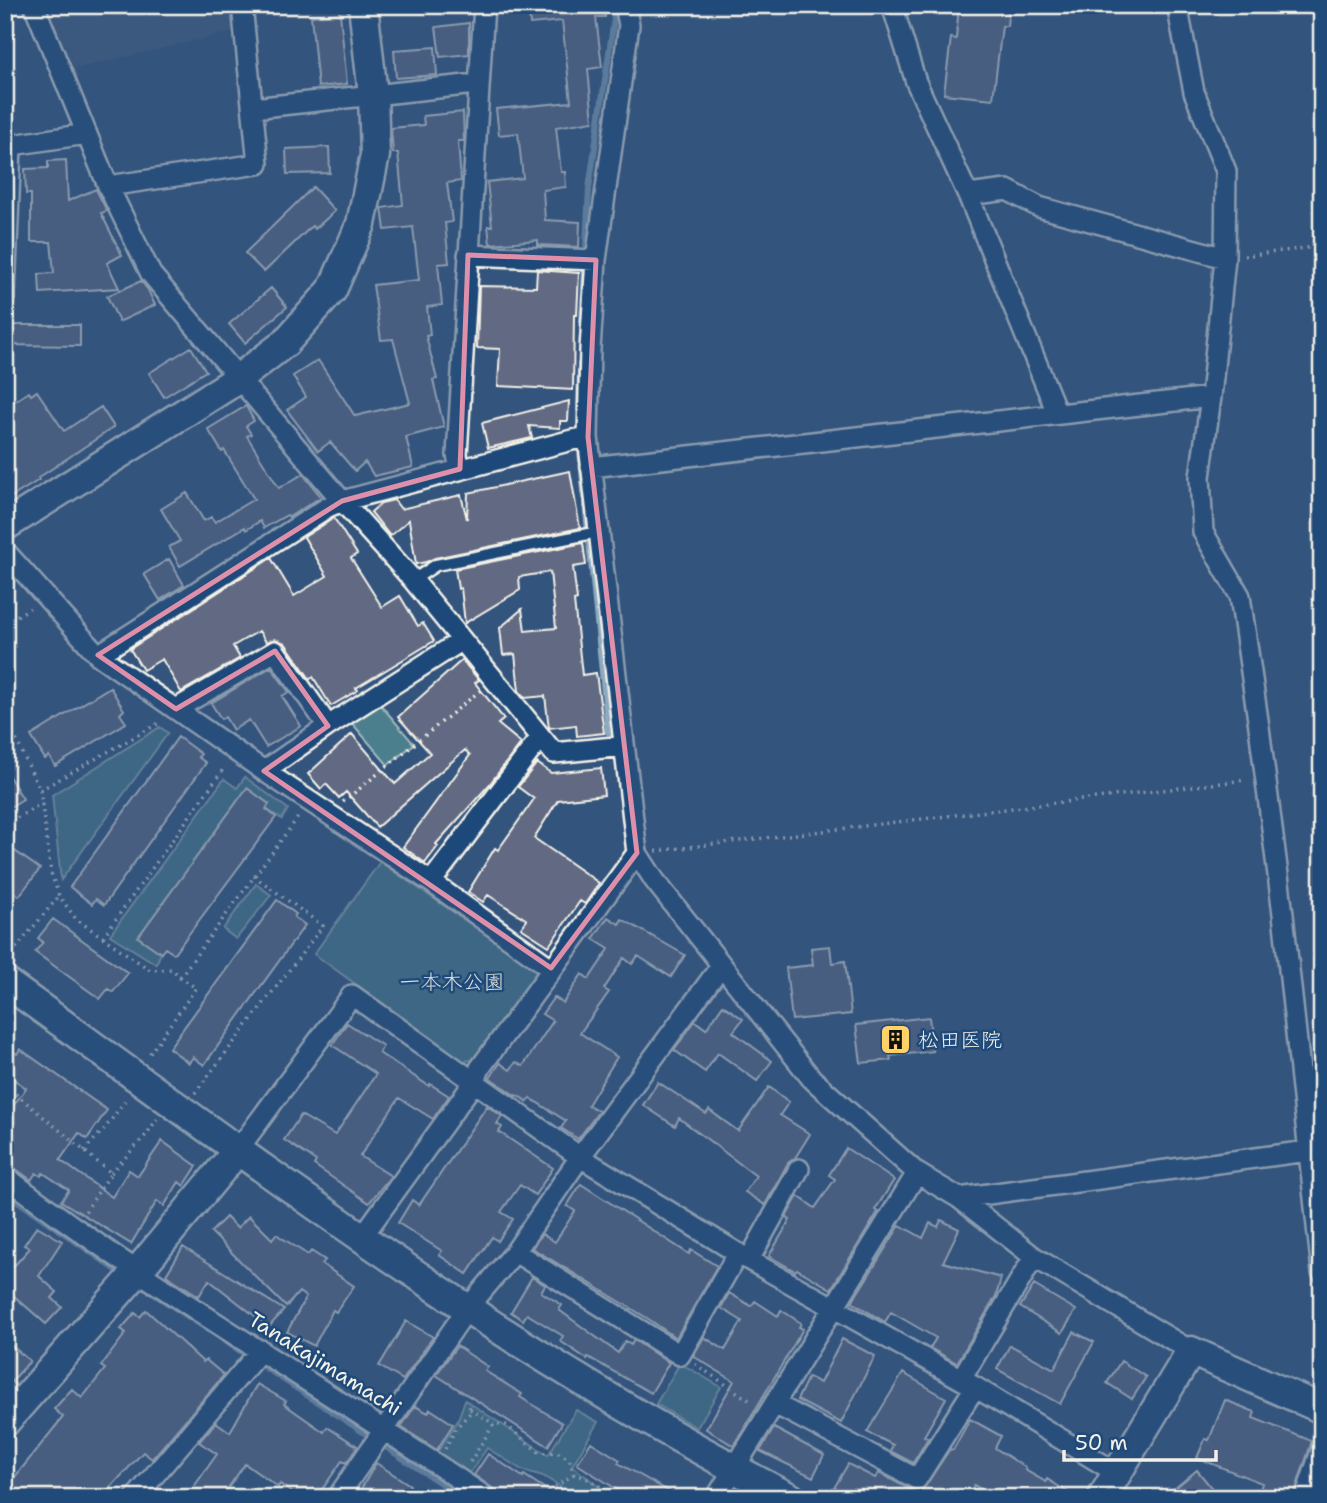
<svg xmlns="http://www.w3.org/2000/svg" width="1327" height="1503" viewBox="0 0 1327 1503" font-family="'Shantell Sans','Klee One',sans-serif">
<rect width="100%" height="100%" fill="#33547d"/>
<filter id="ink" filterUnits="userSpaceOnUse"><feTurbulence type="fractalNoise" baseFrequency=".0143" numOctaves="2"/><feDisplacementMap in="SourceGraphic" scale="14" xChannelSelector="R" yChannelSelector="G"/><feConvolveMatrix kernelMatrix="1 2 1 2 8 2 1 2 1" color-interpolation-filters="sRGB"/></filter>
<g filter="url(#ink)">
<path fill="#455e81" d="M47 5H235L238 31 74 69Z"/>
<path fill="#4b7f8d" stroke="#a0b8ba" stroke-width="2" d="M380 704 414 744 388 765 351 722Z
M160 727 168 733 61 880 52 795Z
M245 777 288 809 282 819 266 809 269 804 247 788 139 937 161 953 156 964 110 935 224 779 237 788Z
M380 862 534 967 537 974 472 1060 462 1061 314 954Z
M256 884 271 895 236 939 223 929Z
M680 1363 721 1387 697 1428 656 1404Z
M465 1400 548 1455 576 1410 598 1422 572 1466 614 1498H579L543 1476 522 1470 487 1448 468 1476 436 1454 457 1422Z"/>
<g fill="none" stroke-linecap="round" stroke-linejoin="round">
<path stroke="#8daac0" stroke-width="6" d="M586 245 589 188 614 19 611 5
M582 322 585 269
M579 410 580 364
M580 451 608 732
M5 1192 125 1276
M137 1283 463 1498"/>
</g>
<path fill="#626b83" stroke="#f4f1e8" stroke-width="2" d="M528 5H604L605 17H596L602 67 588 69 593 121 556 127 561 172H565L566 187 543 190 545 220 580 222 579 247 538 245V240L490 244 488 226H492L487 182 523 178 518 133 499 135 496 109 571 102 562 21 530 24Z
M959 5H1009L1007 26H1002L993 99 944 94 951 38 956 39Z
M340 13 347 84 318 87 311 16Z
M469 23V54L440 57 436 27Z
M435 47 437 75 396 78 394 50Z
M463 112 464 141H458L461 181 447 183 452 222 445 223 449 263 438 264 442 305 427 307 430 335 426 336 437 379 433 380 444 427 406 437 413 467 374 476 365 462 355 471 330 442 318 451 287 410 306 397 293 376 318 360 355 416 410 403 393 339 381 340 373 285 419 280 413 227 385 230 382 208 403 205 398 153H393L391 128 424 125 423 116Z
M329 147 330 173 287 174 286 149Z
M66 160 68 201 96 189 107 211 101 213 122 255 107 263 119 288 40 293 39 274 54 273 51 242H31V194H26L25 169 48 168V161Z
M313 187 335 211 315 229 312 226 264 272 245 253Z
M537 270 579 273 577 315H574L573 390 498 386 500 349 477 348 479 286 536 287Z
M141 281 148 290 155 305 119 322 107 296Z
M271 288 287 307 245 343 229 324Z
M5 325H80V346L5 345Z
M191 347 206 371 164 397 149 373Z
M37 391 64 431 101 407 114 427 38 478 39 480 5 501V407L29 392 31 395Z
M569 401 568 421H560V428L529 426 532 438 488 448 482 423Z
M246 406 254 421 246 426 251 434 247 436 279 488 303 474 321 497 289 517 287 515 264 528 260 521 246 530 245 527 180 566 169 547 180 541 161 509 187 493 204 521 211 517 215 522 254 499 224 450 222 452 208 429Z
M570 471 580 528 435 558 426 562 416 564 409 520 390 536 371 512 381 503 394 500 401 509 461 495 467 519 468 493Z
M334 518 357 554 351 558 382 607 400 596 418 626 423 623 434 641 356 688 358 690 331 706 313 677 310 679 285 643 275 639 266 642 259 631 233 646 240 658 181 692 162 659 143 670 130 649 271 558 294 596 327 576 304 537Z
M583 543 586 565 573 567 577 600 574 601 582 675 596 673 604 733 577 736 576 725 549 728 545 696 525 698 519 691 515 654 503 655 500 628 522 609 525 631 556 628 550 572 519 577 520 590 465 623 461 588 458 589 455 569Z
M169 559 184 585 160 600 144 574Z
M462 660 479 680 475 683 504 719 498 724 521 743 489 785 436 844 438 846 425 863 403 847 470 755 465 750 377 827 346 792 339 798 326 784 321 789 308 774 352 734 395 784 430 753 398 717Z
M271 667 289 692 282 696 301 726 266 747 249 720 233 730 225 717 221 719 211 703Z
M110 687 124 710 120 714 126 723 55 766 49 756 45 759 31 736Z
M178 737 201 754 198 757 206 763 104 905 96 899 92 904 70 887Z
M537 763 551 773 601 768 604 795 558 800 534 838 599 883 585 904 580 901 549 946 521 928 527 920 488 895 483 902 468 892 495 848 498 850 534 799 518 787Z
M5 770 23 799 5 810Z
M247 788 269 804 266 809 276 817 174 954 165 948 161 953 138 937Z
M5 844 40 869 19 896 5 886Z
M277 900 296 914 294 917 305 925 204 1065 193 1057 189 1063 169 1048Z
M608 917 619 924 622 919 685 955 671 977 638 956 632 964 624 958 604 989 609 992 580 1033 617 1057 588 1105 599 1111 578 1139 561 1128 566 1121 530 1098 528 1102 517 1095 516 1096 490 1078 500 1063 510 1070 516 1062 523 1066 553 1021 542 1014 554 997 563 1003 582 974 589 979 609 949 593 939Z
M53 919 128 973 113 992 108 989 100 999 35 952 43 942 38 938Z
M830 946 832 963 845 961 851 1014 792 1020 786 968 813 965 811 948Z
M723 1005 743 1019 733 1032 772 1061 757 1081 718 1053 705 1072 674 1050 695 1021 706 1029Z
M929 1017 933 1051 890 1056 891 1060 861 1063 856 1025Z
M347 1023 383 1046 379 1053 429 1086 430 1084 449 1096 433 1119 399 1098 360 1156 391 1176 369 1203 314 1165 316 1161 284 1140 301 1115 335 1135 376 1074 332 1045Z
M5 1047 17 1054 20 1049 107 1110 87 1139 79 1133 60 1160 112 1197 129 1170 138 1176 162 1141 197 1166 184 1186 179 1182 164 1206 157 1201 131 1244 61 1201 69 1190 43 1173 41 1176 36 1173 31 1180 5 1161V1117L26 1088 5 1073Z
M658 1082 706 1114 709 1110 738 1131 769 1087 789 1102 780 1115 810 1134 795 1158 788 1163 765 1205 745 1192 756 1176 679 1118 675 1126 643 1105Z
M487 1106 502 1116 497 1124 502 1127 499 1132 553 1168 535 1195 520 1185 501 1212 513 1219 498 1241 492 1237 467 1274 439 1255 442 1251 398 1223 412 1200 419 1205Z
M846 1148 894 1180 875 1210 878 1212 831 1289 797 1269 795 1271 769 1256 790 1220 786 1217 798 1196 815 1208 835 1179 829 1175Z
M581 1184 689 1254 691 1250 717 1266 676 1338 647 1318 532 1248 542 1234 555 1242 575 1211 567 1206Z
M249 1216 272 1239 276 1234 308 1255 311 1251 325 1260 322 1264 354 1286 336 1312 333 1310 314 1346 287 1332 306 1297 299 1292 286 1307 211 1232 226 1217 237 1228Z
M941 1220 959 1229 943 1262 1001 1278 996 1296 957 1363 930 1348 936 1338 891 1312 885 1322 852 1302 900 1225 923 1238 930 1223 938 1227Z
M37 1226 62 1241 39 1276 57 1292 52 1298 62 1307 46 1324 5 1288V1276L30 1248 24 1245Z
M183 1247 217 1268 284 1310 269 1327 209 1280 199 1296 166 1275Z
M532 1277 545 1285 541 1292 562 1305 559 1310 618 1353 625 1341 631 1345 634 1340 669 1363 651 1393 588 1357 587 1359 560 1341 563 1336 527 1314 523 1320 511 1312Z
M1034 1285 1076 1310 1062 1333 1020 1307Z
M729 1293 751 1306 755 1301 778 1316 781 1310 801 1323 799 1327 803 1329 734 1446 706 1429 734 1381 693 1356 704 1337 725 1350 742 1321 721 1308Z
M146 1310 203 1362 206 1360 224 1375 152 1459 143 1452 101 1498H18L6 1488 63 1417 54 1409 72 1389 82 1398 105 1369 101 1366 126 1333 121 1329 135 1313 140 1317Z
M406 1321 433 1337 403 1380 379 1366Z
M1074 1332 1094 1342 1060 1404 997 1369 1010 1345 1054 1369Z
M842 1339 875 1356 841 1423 797 1400 808 1377 820 1383Z
M5 1340 30 1361 12 1381 5 1378Z
M457 1346 488 1367 485 1371 522 1394 520 1397 562 1423 548 1446 436 1375Z
M1121 1361 1146 1377 1132 1399 1107 1383Z
M903 1373 946 1398 924 1436 928 1438 913 1463 890 1451 893 1445 867 1432Z
M257 1384 286 1401 284 1404 324 1432 327 1427 357 1446 355 1451 346 1463 342 1461 316 1498H300L280 1484 278 1487 245 1464 221 1498H186L217 1454 199 1442 216 1422 230 1432Z
M1225 1400 1255 1412 1253 1418 1312 1441 1293 1498H1258L1262 1483 1197 1458 1205 1439 1209 1440Z
M415 1406 428 1413 430 1409 453 1424 437 1450 401 1427Z
M970 1419 1001 1436 995 1448 1026 1468 1025 1470 1046 1482 1047 1479 1077 1498H994L974 1485 968 1498H854L834 1488 848 1464 875 1478 879 1473 911 1490H922L950 1449 953 1450Z
M774 1428 824 1455 813 1477 760 1451Z
M591 1442 620 1460 618 1463 681 1498H613L618 1490 577 1464Z
M488 1454 523 1477 524 1475 559 1498H506L474 1475Z
M376 1463 410 1485 402 1498H374L361 1489Z
M1197 1470 1214 1491 1206 1498H1163Z"/>
<g fill="none" stroke-linecap="round" stroke-linejoin="round">
<defs>
<path id="lane" d="M413 580 436 565 598 532
M5 1385 21 1398"/>
<path id="street" d="M34 5 108 186 151 274 342 501 413 580 554 753 624 746
M625 5 629 25 596 260 590 349 588 437 637 853 655 881 812 1079 917 1173 959 1198 1034 1257 1191 1351
M892 5 916 82 968 195 1057 413
M1177 5 1194 92 1226 171 1225 258 1211 397 1200 477 1203 532 1240 596 1259 727 1283 914 1322 1272
M253 108 466 85H479
M5 146 87 134
M108 186 258 164 242 5
M968 195 1007 190 1039 207 1225 258
M468 255 596 260
M5 295 11 145
M591 467 1211 397
M460 469 457 455 484 5
M5 551 98 655 264 771 431 882 551 968
M98 655 328 507 342 501 572 440 588 437
M176 709 275 651 328 726
M264 771 328 726 461 641
M431 882 541 737
M237 1151 352 995 580 1157 749 1260 975 1387 1117 1473
M5 1176C158 1294 327 1389 487 1498
M959 1198 1322 1149
M362 1237 475 1081 480 1068 637 853
M515 1252 680 1355 738 1253
M749 1260 799 1169
M961 1379 1034 1257
M775 1404 917 1479 975 1387
M135 1498 261 1350
M337 1498 467 1309 515 1252 580 1157 721 966
M716 1498 917 1173
M1305 1498 1322 1448"/>
<path id="secondary" d="M5 526 238 379 285 343 332 290 361 224 375 155 373 95 363 5
M5 982C259 1165 510 1356 791 1498
M5 1422 137 1272 237 1151
M1102 1498 1191 1351 1322 1409"/>
</defs>
<use href="#lane" stroke="#f4f1e8" stroke-width="15"/>
<use href="#street" stroke="#f4f1e8" stroke-width="24"/>
<use href="#secondary" stroke="#f4f1e8" stroke-width="33"/>
<path stroke="#f4f1e8" stroke-width="3.5" stroke-dasharray="2 5" stroke-linecap="butt" d="M1244 256 1322 246
M5 623 30 608
M5 722 14 735 40 790 51 873 59 896 76 919 150 970 172 969 180 977 196 988 148 1056
M40 790 161 722
M343 802 481 690
M5 825 42 803
M656 851 1246 780
M103 937 224 768
M7 959 59 896
M180 977 299 816
M5 1085 111 1173 85 1212
M195 1093 323 926 254 876
M84 1151 106 1127 127 1098
M111 1173 146 1135 157 1119
M695 1364 752 1402
M470 1409 494 1424
M445 1449 456 1428 470 1413 469 1401
M470 1462 494 1424 506 1425 540 1453 557 1452 569 1459 574 1474 591 1480 615 1498
M555 1487 574 1474"/>
<use href="#lane" stroke="#1f4a7a" stroke-width="10"/>
<use href="#street" stroke="#1f4a7a" stroke-width="19"/>
<use href="#secondary" stroke="#1f4a7a" stroke-width="28"/>
</g>
</g>
<path d="M0 0H1327V1503H0ZM468 255 596 260 588 437 637 853 551 968 264 771 328 726 275 651 176 709 98 655 342 501 460 469Z" fill="#33547d" fill-opacity=".55" fill-rule="evenodd"/>
<path fill="none" stroke="#de8fa9" stroke-width="5" stroke-linejoin="round" d="M468 255 596 260 588 437 637 853 551 968 264 771 328 726 275 651 176 709 98 655 342 501 460 469Z"/>
<defs>
<symbol id="building-square" viewBox="-11 -11 22 22"><rect x="-9" y="-9" width="18" height="18" rx="4" fill="#ffd166" stroke="#1f4a7a"/><path d="M-4-6H4V6H1V3H-1V6H-4ZM-2.5-4.3h1.7v1.8h-1.7ZM.8-4.3h1.7v1.8H.8ZM-2.5-1h1.7V.8h-1.7ZM.8-1h1.7V.8H.8Z" fill="#111"/></symbol>
</defs>
<g fill-rule="evenodd">
<use href="#building-square" x="878" y="1022" width="35" height="35"/>
</g>
<g text-anchor="middle" dominant-baseline="central" stroke-width="5" stroke-linejoin="round" paint-order="stroke">
<g font-size="21" fill="#dbe0da" stroke="#1f4a7a">
<text x="452" y="982">一本木公園</text>
</g>
<g font-size="21" fill="#f4f1e8" stroke="#1f4a7a" text-anchor="start">
<text x="918" y="1040">松田医院</text>
</g>
<g font-size="21" fill="#f4f1e8" stroke="#1f4a7a">
<text transform="translate(325 1364) rotate(32)">Tanakajimamachi</text>
</g>
</g>
<rect width="1327" height="1503" fill="none" stroke="#1f4a7a" stroke-width="28"/>
<rect x="14" y="14" width="1299" height="1475" fill="none" stroke="#f4f1e8" stroke-width="2.5" filter="url(#ink)"/>
<path d="M1064 1450v10h152v-10" fill="none" stroke="#f4f1e8" stroke-width="3.5"/>
<text x="1075" y="1450" font-size="21" fill="#f4f1e8" stroke="#1f4a7a" stroke-width="5" paint-order="stroke">50 m</text>
</svg>
